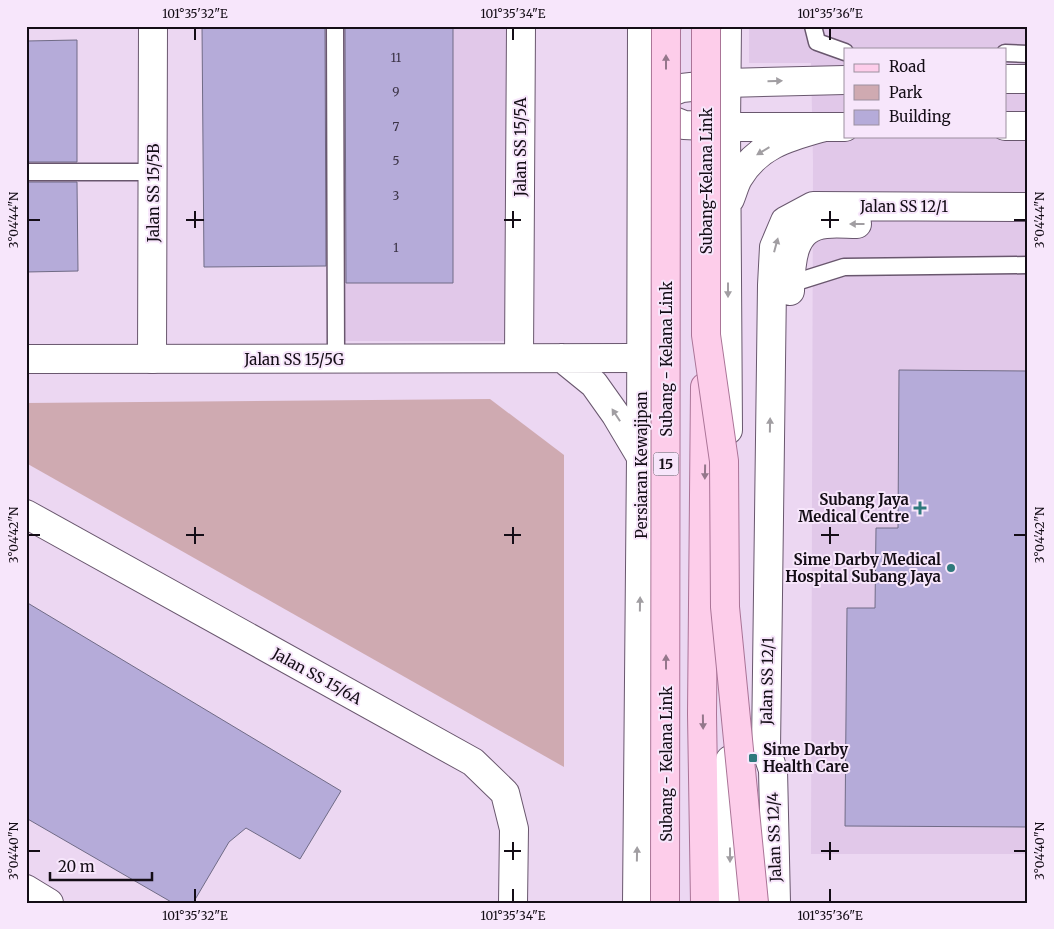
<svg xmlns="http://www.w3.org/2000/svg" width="1054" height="929" viewBox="0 0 1054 929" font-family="Merriweather,serif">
<rect width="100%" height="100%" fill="#ecd7f2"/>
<path fill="#e1c8e9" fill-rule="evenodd" d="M341 26H508L506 341H340Z
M749 26H1028V854H811L813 162 811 63H749ZM845 49H1005V136H845Z"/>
<path fill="#cfaab1" d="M490 399 564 455V767L26 463V403Z"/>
<path fill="#b5abd9" stroke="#706b86" d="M202 26H325L326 266 204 267Z
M345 26H453V283H346Z
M77 40V162H26V41Z
M26 182H77L78 271 26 272Z
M899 370 1028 371V827L845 826 847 608H875L876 528H898Z
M26 602 341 791 300 859 246 828 229 842 193 903H173L26 818Z"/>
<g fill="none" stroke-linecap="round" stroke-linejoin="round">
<defs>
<path id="service" d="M335 26 336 359
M813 26 817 42 845 52
M1005 53 1028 54
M26 172H153
M783 285 790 284 844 267 1028 265"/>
<path id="minor" d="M790 291C791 264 791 227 826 224 836 223 847 224 857 224
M519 358 521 26
M152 359 153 26
M26 514 473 762 505 793 514 829 513 903
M26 889 49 903
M776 903 773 770 766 749 772 285 774 247 785 221 813 206 1028 207"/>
<path id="tertiary" d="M1005 79H1028
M726 83 845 80
M1005 126H1028
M726 127H845
M562 358 594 384 616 415 641 457
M26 359 641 358"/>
<path id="secondary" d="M727 26 726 127 728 430
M652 102 664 117 684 125 726 127
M658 112 661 96 682 88 726 83
M730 199C733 192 735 183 739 177 759 144 789 137 824 127
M730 760V903
M637 903 641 457 642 26"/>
<path id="primary" d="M705 903 702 714 705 387"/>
</defs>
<use href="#service" stroke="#69576e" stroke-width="19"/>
<use href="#minor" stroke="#69576e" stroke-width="30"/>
<use href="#tertiary" stroke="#69576e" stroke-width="30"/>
<use href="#secondary" stroke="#69576e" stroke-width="30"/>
<use href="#primary" stroke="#aa7497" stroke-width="30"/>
<use href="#service" stroke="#fff" stroke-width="16"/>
<use href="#minor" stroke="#fff" stroke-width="28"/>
<use href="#tertiary" stroke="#fff" stroke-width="28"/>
<use href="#secondary" stroke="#fff" stroke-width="28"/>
<use href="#primary" stroke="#fdcdea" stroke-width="28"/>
<defs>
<path id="primary-bridge" d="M706 26V335L724 461 725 607 754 903
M665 903 666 26"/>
</defs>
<use href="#primary-bridge" stroke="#aa7497" stroke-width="30" stroke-linecap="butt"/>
<use href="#primary-bridge" stroke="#fdcdea" stroke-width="28"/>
</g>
<defs><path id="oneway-solid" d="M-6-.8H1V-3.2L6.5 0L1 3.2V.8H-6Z" transform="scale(1.25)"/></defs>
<g fill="#94778b">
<use href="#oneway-solid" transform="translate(666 62) rotate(-90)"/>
<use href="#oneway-solid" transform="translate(705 472) rotate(91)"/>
<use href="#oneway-solid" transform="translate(666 662) rotate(-90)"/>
<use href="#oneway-solid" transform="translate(703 722) rotate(89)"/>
</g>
<g fill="#a19ea2">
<use href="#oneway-solid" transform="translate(775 81) rotate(-2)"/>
<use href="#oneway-solid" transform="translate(763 151) rotate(149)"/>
<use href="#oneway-solid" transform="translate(857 224) rotate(180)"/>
<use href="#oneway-solid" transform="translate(776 245) rotate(-75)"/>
<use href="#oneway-solid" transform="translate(728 290) rotate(90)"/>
<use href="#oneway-solid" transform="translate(616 415) rotate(-123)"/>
<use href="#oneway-solid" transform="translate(770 425) rotate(-89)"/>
<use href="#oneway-solid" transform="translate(640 604) rotate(-89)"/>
<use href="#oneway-solid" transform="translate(637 854) rotate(-89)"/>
<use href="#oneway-solid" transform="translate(730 855) rotate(90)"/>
</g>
<path fill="none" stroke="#140d16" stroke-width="2" d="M195 28V40M513 28V40M830 28V40M195 211V228M513 211V228M830 211V228M28 220H40M186 220H204M504 220H521M821 220H839M1014 220H1026M195 527V544M513 527V544M830 527V544M28 535H40M186 535H204M504 535H521M821 535H839M1014 535H1026M513 842V860M830 842V860M28 851H40M504 851H521M821 851H839M1014 851H1026M195 889V902M513 889V902M830 889V902"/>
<g fill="#2f797c" stroke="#f7e6fb" stroke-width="2">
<path d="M917.5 500.5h5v5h5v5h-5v5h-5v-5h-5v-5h5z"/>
<circle cx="951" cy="568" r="5"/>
<rect x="748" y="753" width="10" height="10" rx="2.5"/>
</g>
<g text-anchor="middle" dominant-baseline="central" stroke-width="4" stroke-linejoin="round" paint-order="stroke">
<g font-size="12" fill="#3c3447">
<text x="396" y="57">11</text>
<text x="396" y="91">9</text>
<text x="396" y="126">7</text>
<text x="396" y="160">5</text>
<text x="396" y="195">3</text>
<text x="396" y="247">1</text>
</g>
<rect fill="#f7e6fb" stroke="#584e5b" stroke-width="1" x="653.5" y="452.5" width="25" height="23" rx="4"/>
<g font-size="14" font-weight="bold" fill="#140d16">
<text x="666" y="464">15</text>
</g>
<g font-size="15" fill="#140d16" stroke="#f7e6fb">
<text transform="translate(520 147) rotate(-90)">Jalan SS 15/5A</text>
<text transform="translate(706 181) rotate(-90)">Subang-Kelana Link</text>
<text transform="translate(153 193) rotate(-90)">Jalan SS 15/5B</text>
<text x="904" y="206">Jalan SS 12/1</text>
<text x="294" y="359">Jalan SS 15/5G</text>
<text transform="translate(666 359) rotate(-90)">Subang - Kelana Link</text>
<text transform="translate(641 465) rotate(-90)">Persiaran Kewajipan</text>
<text transform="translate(317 676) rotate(29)">Jalan SS 15/6A</text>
<text transform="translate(767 681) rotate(-89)">Jalan SS 12/1</text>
<text transform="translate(666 764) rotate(-90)">Subang - Kelana Link</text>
<text transform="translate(774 837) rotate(-92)">Jalan SS 12/4</text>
</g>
<g font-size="15" font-weight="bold" fill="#140d16" stroke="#f7e6fb" text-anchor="end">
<text x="909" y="499">Subang Jaya<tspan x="909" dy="17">Medical Centre</tspan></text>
<text x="941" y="559">Sime Darby Medical<tspan x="941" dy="17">Hospital Subang Jaya</tspan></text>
<text x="763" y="749" text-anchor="start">Sime Darby<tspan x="763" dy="17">Health Care</tspan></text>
</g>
</g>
<rect width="1054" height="929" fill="none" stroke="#f7e6fb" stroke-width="55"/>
<rect x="844" y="48" width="162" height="90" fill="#f7e6fb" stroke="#9c8f9f"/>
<rect x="854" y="64" width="25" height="8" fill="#fdcdea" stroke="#9c8f9f"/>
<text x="889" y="72" font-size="15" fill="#140d16">Road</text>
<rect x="854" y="85" width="25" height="15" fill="#cfaab1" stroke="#9c8f9f"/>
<text x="889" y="98" font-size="15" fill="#140d16">Park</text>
<rect x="854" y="110" width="25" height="15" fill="#b5abd9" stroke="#9c8f9f"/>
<text x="889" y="122" font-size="15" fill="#140d16">Building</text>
<path d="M50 872v8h102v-8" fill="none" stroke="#140d16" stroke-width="2.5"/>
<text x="58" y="872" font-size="15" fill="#140d16" stroke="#f7e6fb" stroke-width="4" paint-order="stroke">20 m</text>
<rect x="28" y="28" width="998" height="874" fill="none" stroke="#140d16" stroke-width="2"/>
<g font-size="12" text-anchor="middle" fill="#140d16">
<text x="195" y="18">101°35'32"E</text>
<text x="513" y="18">101°35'34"E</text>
<text x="830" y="18">101°35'36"E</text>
<text transform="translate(14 220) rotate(-90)" y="4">3°04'44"N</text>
<text transform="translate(1040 220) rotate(-90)" y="4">3°04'44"N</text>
<text transform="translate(14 535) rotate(-90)" y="4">3°04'42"N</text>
<text transform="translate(1040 535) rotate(-90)" y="4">3°04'42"N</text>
<text transform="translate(14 851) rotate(-90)" y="4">3°04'40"N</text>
<text transform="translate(1040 851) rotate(-90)" y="4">3°04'40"N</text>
<text x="195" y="920">101°35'32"E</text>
<text x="513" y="920">101°35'34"E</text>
<text x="830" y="920">101°35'36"E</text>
</g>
</svg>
